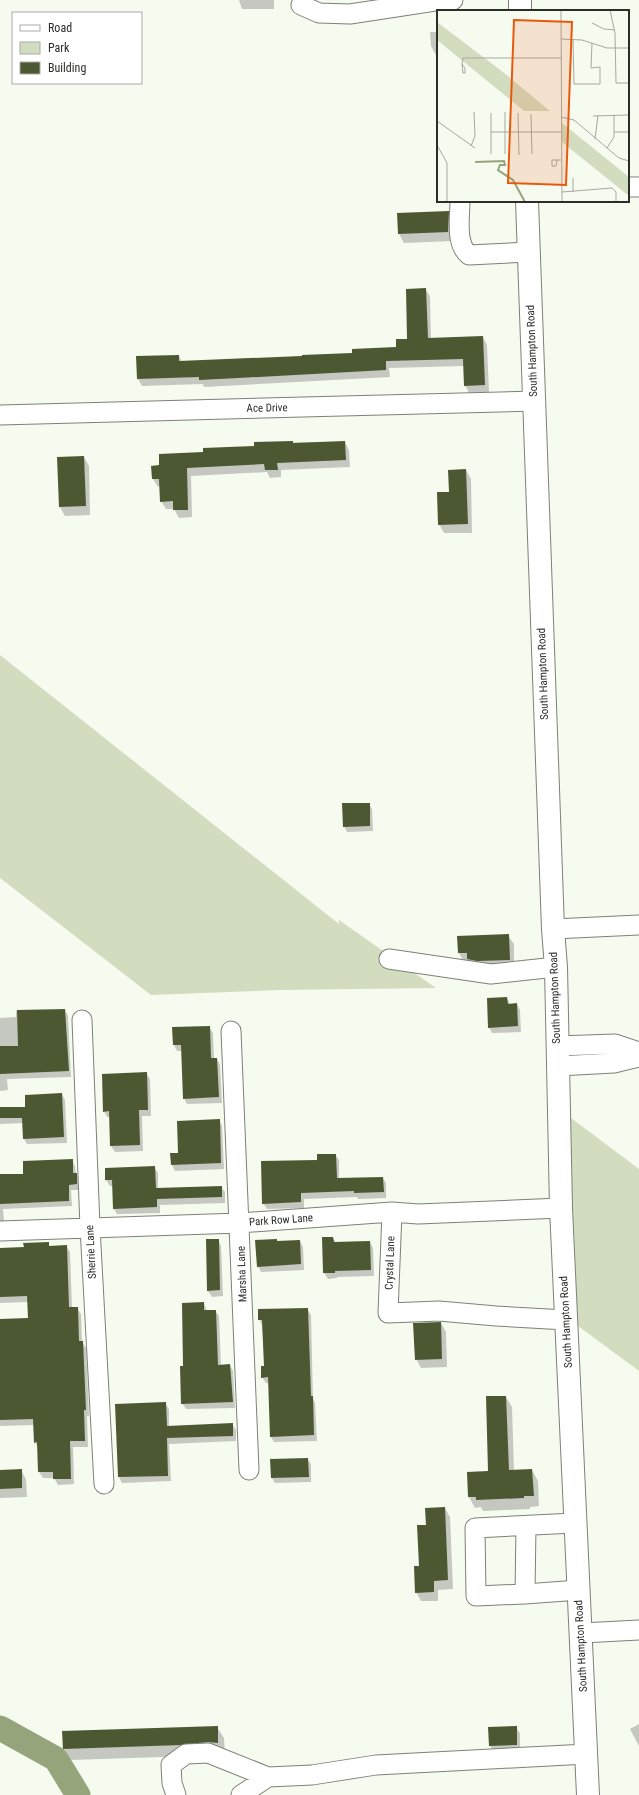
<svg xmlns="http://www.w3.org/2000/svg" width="639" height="1795" viewBox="0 0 639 1795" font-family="'Roboto Condensed',sans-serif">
<rect width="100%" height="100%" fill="#f6fbf0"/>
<path fill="#d2ddc0" d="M0 655 339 924V920L436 988 280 990 151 995 0 878Z
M567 1115 639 1169V1371L574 1323Z"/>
<path fill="#0003" d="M239 0H274V9H242Z
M430 32H438V55H436L431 46Z
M448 212 453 221V241L404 243 399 234Z
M425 289 430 296 431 339 483 337 487 345 489 392 469 393 465 385 464 366 389 368 390 377 204 387 203 384 142 386 138 379 179 356 182 362 353 354 397 348 409 340Z
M345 442 349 450 350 467 281 470V477L270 478 267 472 191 476 192 517 179 518 174 509H166L161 501V486L158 487 153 479 160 466 204 453 255 447V443Z
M84 457 89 466 90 515 65 516 60 507 58 458Z
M466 470 471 479 472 533H444L439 524 450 493Z
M369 804 372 809 373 831 347 832 344 826Z
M508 936 514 944V968L464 962 459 953 458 937Z
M507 998 510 1004H517L520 1010 521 1032 492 1033 489 1027Z
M65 1010 68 1016 71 1077 7 1079 8 1090 0 1091V1018L16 1017V1011Z
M209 1027 213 1033 214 1059H217L220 1065 222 1103 187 1104 184 1098 182 1051H177L174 1045 173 1028Z
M146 1073 150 1079 151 1116H142L143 1151 115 1152 111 1146 110 1117H107L104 1111Z
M62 1094 65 1100 67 1143 27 1144 24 1139 23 1123 0 1124V1108H26Z
M219 1120 222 1126 224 1169 175 1171 172 1165 179 1154Z
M335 1155 339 1160V1179L383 1178 386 1183V1198L358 1199 357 1197 304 1199V1208L267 1209 263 1203 318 1160Z
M72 1160 75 1166 76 1174 80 1179V1190H71L72 1206 3 1209 4 1221H0V1175H24Z
M154 1167 158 1173V1189L221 1187 225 1192V1203L160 1205V1213L117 1214 114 1209 113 1186H110L106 1180V1169Z
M333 1238 336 1243 370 1242 373 1248 374 1276 337 1277V1278L328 1279 324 1273Z
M207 1240H218L221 1246 223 1296 212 1297 208 1291Z
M277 1240 278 1242 300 1241 303 1247 304 1270 261 1272 258 1266Z
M48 1243 50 1247 66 1246 70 1252 72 1308H77L81 1314 82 1342 86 1348 89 1416H87L88 1447H73L74 1484 58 1485 54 1478H43L39 1472 38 1448 35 1442 34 1425 0 1426V1320L29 1319 28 1302 0 1303V1249L25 1248Z
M204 1303 207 1311H215L219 1316 221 1366 230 1365 233 1371 235 1408 186 1409 182 1403 184 1367Z
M307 1309 311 1315 313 1399 315 1403 317 1441 274 1442 271 1437 269 1383H266L262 1377 265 1367 262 1325 259 1319Z
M441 1323 446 1332 447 1367 421 1368 416 1359Z
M506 1397 512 1407 514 1471 532 1470 538 1481 539 1506 530 1507V1509L483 1511 481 1507 475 1508 469 1497 489 1472Z
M165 1403 169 1409V1427L232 1424 236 1430V1441L169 1444 171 1481 122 1483 119 1477 116 1405Z
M307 1459 311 1464V1482L275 1483 272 1478Z
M21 1470 26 1479 27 1497 0 1498V1471Z
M445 1508 450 1517 453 1589 438 1590V1601H421L416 1592 427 1526Z
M639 1724V1746L630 1729Z
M217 1727 224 1738 225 1755 71 1760 64 1748Z
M516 1728 520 1733V1750L493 1751 490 1745Z"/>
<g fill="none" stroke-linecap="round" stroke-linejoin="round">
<path stroke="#95a47a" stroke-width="25" d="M0 1728 56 1759 78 1795"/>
</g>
<path fill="#4b5831" d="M449 211 448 232 398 234 397 213Z
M426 288 428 338 483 336 485 385 464 386 463 359 386 361V370L238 378 199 380V377L137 379 136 356 179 355V361L302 356V355L352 353V349L396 347V339H407L406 289Z
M293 441V443L345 441 346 460 277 463 278 470H265L264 464 187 468 188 510H173V501L160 502 159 479H152L151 466 159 465V454L203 452V448L254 446V442Z
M84 456 86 506 59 507 57 457Z
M466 469 468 524 438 525 437 492H449L448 470Z
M342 803H370V826L343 827Z
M509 934 510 960 477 961 467 959V953H458L457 936Z
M507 997 508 1004 517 1003 518 1026 488 1028 487 998Z
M65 1009 69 1071 0 1074V1046H18L17 1010Z
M210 1026 211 1058H217L219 1097 183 1099 181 1045H173L172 1027Z
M147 1072 148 1110H139L140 1145 110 1146 109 1111 103 1112 102 1074Z
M62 1093 64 1137 23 1139 22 1118H0V1107H25V1095Z
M220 1119 221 1163 171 1165 170 1153H178L177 1121Z
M317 1154H336L337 1178 383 1177 384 1192 354 1193V1191L301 1193V1202L262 1204 261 1161 317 1160Z
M73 1159V1173H77V1184L69 1185V1201L0 1204V1174H23V1161Z
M155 1166 156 1188 222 1186V1197L157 1199V1207L113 1209 112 1180H105V1168Z
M322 1237H333L334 1242 370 1241 371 1270 335 1271V1273H323Z
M206 1239H219L220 1290 207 1291Z
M277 1239V1241L300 1240 301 1264 257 1267 255 1240Z
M49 1242V1246L67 1245 69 1307H78L79 1341H83L86 1410H84L85 1441H70L71 1479H53V1472H38L37 1442 34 1443 33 1419 0 1420V1319L28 1318 27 1296 0 1297V1248L24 1247 23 1243Z
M204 1302V1310H216L218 1365 230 1364 233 1402 181 1404 180 1366H183L182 1303Z
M308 1308 311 1396H313L314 1435 270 1437 268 1377 261 1378V1366H264L262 1320H258V1309Z
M441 1322 442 1359 415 1360 413 1323Z
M486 1396H506L509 1470 532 1469 534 1496H524V1498L476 1500V1497H468L467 1472 488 1471Z
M166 1402 167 1426 233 1423V1436L167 1438 168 1476 118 1477 115 1404Z
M308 1458 309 1477 271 1478 270 1459Z
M22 1469V1488L0 1489V1470Z
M445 1507 448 1580 434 1581V1592L415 1593 414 1566H419L417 1525H426L425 1508Z
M218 1726V1743L208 1742 181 1745 63 1749 62 1731Z
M517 1726V1745L489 1746 488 1727Z"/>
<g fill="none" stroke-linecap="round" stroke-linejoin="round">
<defs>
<path id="minor" d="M301 5 319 13 350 14 435 1 453 0
M628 187H639
M460 201C460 217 455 244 469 255L529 252
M0 415 534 401
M553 929 639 925
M389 959 491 974 556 967
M82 1020 90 1227 104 1484
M231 1031 249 1470
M557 1046 615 1044 639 1052
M558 1066 614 1063 639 1057
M392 1212 388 1313 439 1311 496 1316 566 1320
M0 1231 240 1223 392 1212 418 1214 561 1208
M526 1526 525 1594 476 1596 475 1528 575 1523
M525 1594 579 1590
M582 1633 639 1630
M176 1795 172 1783 171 1765 186 1754 208 1753 268 1777 312 1775 376 1765 587 1754
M241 1795 268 1777"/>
<path id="major" d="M520 0V11
M527 201 553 929 556 967 561 1208 588 1795"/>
</defs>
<use href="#minor" stroke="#7d8177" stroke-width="21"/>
<use href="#major" stroke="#7d8177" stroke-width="24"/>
<use href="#minor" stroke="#fff" stroke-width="19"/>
<use href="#major" stroke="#fff" stroke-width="22"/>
</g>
<g text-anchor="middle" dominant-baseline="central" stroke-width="4" stroke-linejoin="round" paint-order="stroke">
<g font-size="11" fill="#2b2d29" stroke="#fff">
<text transform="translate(532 351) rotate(-92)">South Hampton Road</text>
<text transform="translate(267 408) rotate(-1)">Ace Drive</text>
<text transform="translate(543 674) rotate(-92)">South Hampton Road</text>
<text transform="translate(555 998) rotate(-92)">South Hampton Road</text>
<text transform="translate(281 1220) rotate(-4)">Park Row Lane</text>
<text transform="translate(91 1252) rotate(-93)">Sherrie Lane</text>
<text transform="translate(390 1263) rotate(-88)">Crystal Lane</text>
<text transform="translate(242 1274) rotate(-92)">Marsha Lane</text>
<text transform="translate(566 1322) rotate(-93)">South Hampton Road</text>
<text transform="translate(581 1646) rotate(-93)">South Hampton Road</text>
</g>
</g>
<g transform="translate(437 10)">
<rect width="192" height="192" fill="#f6fbf0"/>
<path d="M0 12 66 62 113 101H87L0 30ZM125 113 192 167V186L125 132Z" fill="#d2ddc0"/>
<path fill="none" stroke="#95a47a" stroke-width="2" d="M38 152 67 151 68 155H63L61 160 76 170 88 192"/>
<path fill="none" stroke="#a5a9a0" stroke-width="1" d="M124 0 125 192M173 0 178 23 179 73H192M155 13 167 19 178 20M124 29 145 30 170 38H192M136 29 137 74H163V57L154 58 155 33M25 54 26 48H124M25 54 28 58V63H26ZM68 102V144M54 103V144M81 103 82 145M94 104 95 144M156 106 192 105M124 107 137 110 182 148 192 151M0 111 38 138M54 122H124M177 122H192M158 129 161 105M0 135 10 153V192M34 136 38 126 37 102M170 138 177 127V105M120 150 119 156H115V150H124M136 168V182M125 182 175 178 179 182V192"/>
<path fill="#e8590c" fill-opacity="0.15" stroke="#e8590c" stroke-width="2" d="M77 10 135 12 129 175 71 173Z"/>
<rect width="192" height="192" fill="none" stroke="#2b2d29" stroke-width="2"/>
</g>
<rect x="12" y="12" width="130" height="72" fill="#ffffff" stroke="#aaaba9"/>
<rect x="20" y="25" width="20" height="6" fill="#ffffff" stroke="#aaaba9"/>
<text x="48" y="32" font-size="12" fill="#2b2d29">Road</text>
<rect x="20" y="42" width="20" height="12" fill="#d2ddc0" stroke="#aaaba9"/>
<text x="48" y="52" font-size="12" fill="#2b2d29">Park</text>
<rect x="20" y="62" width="20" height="12" fill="#4b5831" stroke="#aaaba9"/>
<text x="48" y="72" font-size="12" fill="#2b2d29">Building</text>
</svg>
